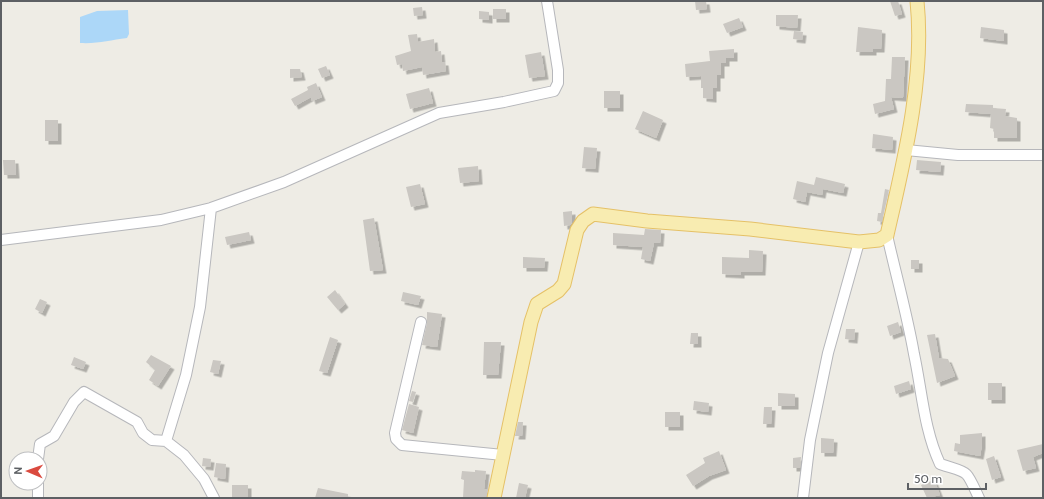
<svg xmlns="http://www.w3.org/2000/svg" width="1044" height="499" viewBox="0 0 1044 499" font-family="Cabin,sans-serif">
<defs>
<filter id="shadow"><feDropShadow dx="3.5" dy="3.5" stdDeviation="0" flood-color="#0004"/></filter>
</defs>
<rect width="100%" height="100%" fill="#eeece5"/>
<path fill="#acd7f8" d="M128 10 129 34 127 38C110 40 98 44 80 43V17L97 11Z"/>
<path fill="#cac7c2" filter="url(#shadow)" d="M695 1H706L707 9 696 10Z
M890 1H898L902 14 895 16Z
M422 7 423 15 414 16 413 8Z
M493 9H506V19H493Z
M479 11 489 12V20L479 19Z
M776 15H798L797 28 776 26Z
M739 18 743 27 727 33 723 24Z
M858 27 882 30 881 49H873V52H856Z
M981 27 1004 30V41L980 38Z
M794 31 803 32 802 40 793 39Z
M417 34 418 42 434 39 435 52 441 51 442 62H445L446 71 423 75 422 67 403 71 402 64 397 65 395 56 411 51 408 35Z
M734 49V58H726V63H721V75H717V88H713V99L703 98V88H701V76L686 77 685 64 710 61 709 51Z
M541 52 545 76 529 78 525 55Z
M892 57H905L903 98 891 97 894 109 875 114 873 104 885 101 886 79H891Z
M326 66 330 75 322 78 318 69Z
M290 69H300L302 77 290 78Z
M316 83 322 97 312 101 311 97 295 106 291 99 308 90 307 87Z
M429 88 433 103 410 109 406 94Z
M604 91H620V108H604Z
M966 104 993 105V108L1006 109 1005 116 1017 118V138H994V129L990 128 991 114 965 112Z
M643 111 663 120 656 138 635 129Z
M45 120H58V141H45Z
M873 134 893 137 892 150 872 148Z
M584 147 597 148 595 169 582 168Z
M3 160H15L16 175H4Z
M917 160 941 162 940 172 916 170Z
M478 166 479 181 460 183 458 168Z
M816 177 845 184 843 193 823 189 822 195 807 192 805 202 793 199 797 181 814 185Z
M420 184 425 204 411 207 406 187Z
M885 189 889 190 882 222 877 221 878 213H881Z
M572 211V223L570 225 564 226 563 212Z
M374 218 383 270 370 271 363 220Z
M645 229 661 230 660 243H654L650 261 641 259 643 247 613 245V233L644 235Z
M249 232 251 240 227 245 225 237Z
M749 250 763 251 762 272H741V275L722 274V257L749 258Z
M523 257 545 258 544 268H523Z
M911 260H919V269H911Z
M335 290 345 304 338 310 327 297Z
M403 292 421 296 418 305 401 301Z
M40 299 47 302 42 313 35 309Z
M427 312 442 314 437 347 422 345 427 323Z
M898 322 901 332 890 336 887 326Z
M846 329H855L854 340 845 339Z
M691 333H698V344H690Z
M935 334 939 358 948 359 955 376 937 383 927 335Z
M330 337 338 340 327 373 319 371Z
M484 342H501L498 375H483Z
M151 355 171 366 158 386 149 380 155 370 146 362Z
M74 357 86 362 83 369 71 365Z
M213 360 221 361 218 374 210 372Z
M909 381 911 389 896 394 894 386Z
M988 383H1002V400H988Z
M412 391 416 392 413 402 409 401Z
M778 393 795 394V406H778Z
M694 401 709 403 708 412 693 410Z
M409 404 419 407 413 433 402 430Z
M764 407H772L771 424H763Z
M665 412H680V427H665Z
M518 422H523L522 436H515Z
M982 433V445L980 456 954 451 955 443 960 444V435Z
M821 438 834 439 833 453H821Z
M1043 444V453L1033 457 1036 468 1023 471 1017 450Z
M719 451 726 470 709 476 693 486 686 475 705 463 703 458Z
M994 456 1001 477 992 480 986 459Z
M801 457 800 468H793V458Z
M203 458 211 459 210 467 202 466Z
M216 463 226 464 225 479 214 477Z
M475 470 486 471 484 489H488L486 498H463L464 480 461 479 462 471 475 472Z
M934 480 940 495 927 498 921 485Z
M519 483 528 485 525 498H516Z
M232 485H248V498H232Z
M318 488 348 494V498H315Z"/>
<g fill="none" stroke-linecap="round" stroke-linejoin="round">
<defs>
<path id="minor" d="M906 150 958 155H1043
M887 235C896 275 907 314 914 354 922 391 924 430 940 464 970 474 965 468 979 498
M1 240 161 220 211 208 284 182 439 113 504 102 554 91 558 83V70L547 1
M421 322 395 433 396 439 402 445 503 455
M166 441 186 375 200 307 211 208
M38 459 40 444 54 436 74 402 84 392 137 422 143 433 152 440 166 441 184 455 204 479 214 498
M38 498V483
M803 498 810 440 828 353 859 242"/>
<path id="major" d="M494 498 531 322 537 304 558 291 564 284 577 230 583 221 593 214 647 221 750 229 859 242 879 240 887 235C904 161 925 77 917 1"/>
</defs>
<use href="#minor" stroke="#b6b7bb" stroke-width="12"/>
<use href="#major" stroke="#e5c167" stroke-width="15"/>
<use href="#minor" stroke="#fff" stroke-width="10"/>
<use href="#major" stroke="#f8ecb1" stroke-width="13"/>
</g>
<rect width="1044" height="499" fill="none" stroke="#5d6064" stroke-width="4"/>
<g transform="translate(28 471) rotate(272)"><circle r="19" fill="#ffffff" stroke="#bebfc1"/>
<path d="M0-3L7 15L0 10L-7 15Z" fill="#da4a3f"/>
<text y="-6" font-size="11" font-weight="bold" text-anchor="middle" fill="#5d6064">N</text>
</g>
<path d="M908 483v6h78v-6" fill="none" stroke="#5d6064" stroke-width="2"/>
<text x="914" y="483" font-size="12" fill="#5d6064" stroke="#ffffff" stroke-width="3" paint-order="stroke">50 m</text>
</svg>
